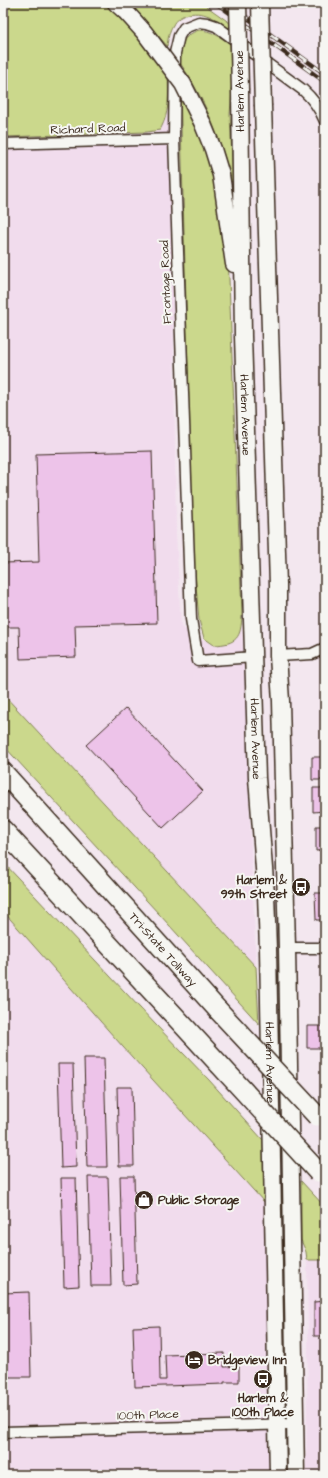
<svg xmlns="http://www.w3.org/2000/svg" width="328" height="1478" viewBox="0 0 328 1478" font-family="'Architects Daughter',sans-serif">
<rect width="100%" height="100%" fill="#f3e7ef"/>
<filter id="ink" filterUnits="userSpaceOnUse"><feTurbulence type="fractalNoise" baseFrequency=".025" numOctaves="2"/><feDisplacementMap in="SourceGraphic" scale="8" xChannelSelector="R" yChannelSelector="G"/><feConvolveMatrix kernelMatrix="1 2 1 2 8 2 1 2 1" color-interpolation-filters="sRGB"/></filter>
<g filter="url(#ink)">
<path fill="#f1dced" d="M3 3 168 88 172 221 176 532 181 627 214 645 238 636 242 627 256 967 3 694Z
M3 911 123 1047 264 1202 270 1475H3Z
M307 1260H325V1475H306L308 1344Z"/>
<path fill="#cbd88c" stroke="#838155" d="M3 3H109L168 70C168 92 171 110 160 130L147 132 3 137Z
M128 3H202L230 23V29C216 19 203 9 185 15 180 17 175 20 173 25 169 31 168 39 167 46L139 13Z
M199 30C211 30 220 37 230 44L232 89 230 114 233 182H231C221 138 204 97 178 60 181 45 182 36 199 30Z
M180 89 203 135 227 227 242 615C241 638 237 644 214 645L204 638 199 620 193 550Z
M3 694 256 967 259 1024 159 914 3 745Z
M3 862 156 1025 209 1080 263 1140 264 1202 123 1047 3 911Z
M301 1181 325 1207V1260H307L306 1252 301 1240Z"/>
<path fill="#edc3e9" stroke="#3b2a1e" d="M152 451 157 623 75 625 76 657 20 659 19 627H3V563L39 562 36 454Z
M126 708 203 791 163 828 86 745Z
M312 757H325V780H312Z
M313 788H325V811L313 812Z
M316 826H325V850L316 851Z
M315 893H325V920H316Z
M307 1026H325V1048H307Z
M84 1058H104L107 1167H87Z
M58 1064H73L76 1167 61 1168Z
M117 1087H132L134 1166H119Z
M120 1176H134L137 1284 123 1285Z
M88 1177H108L111 1286H91Z
M61 1178H76L79 1286 64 1287Z
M29 1292 31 1377H3V1293Z
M325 1301V1336H314V1302Z
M159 1326 160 1380H166L165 1355 224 1353V1367L239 1366V1382H224V1384L135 1387 133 1327Z"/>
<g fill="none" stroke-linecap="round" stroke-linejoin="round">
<defs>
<path id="street" d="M3 144 174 139
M278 656 312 654 325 648
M254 657 198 661 191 619 174 139 175 53 179 36 184 28 199 22 207 23 216 26 303 90C313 99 320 109 325 121
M287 948H325
M3 1432 294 1424"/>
<g id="primary">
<path d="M116 3 126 12"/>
<path id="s1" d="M240 90 243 336 257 778 266 894 268 949 278 1475"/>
<path d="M263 106 278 585V656L281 701 287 948 296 1475"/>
<path d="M202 122 213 149 221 175 234 264"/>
</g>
<g id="highway">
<path id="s2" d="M3 772 218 1010"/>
<path d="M3 830 219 1064"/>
</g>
</defs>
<use href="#street" stroke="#3b2a1e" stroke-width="13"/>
<use href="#primary" stroke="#3b2a1e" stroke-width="19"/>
<use href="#highway" stroke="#3b2a1e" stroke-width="22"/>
<use href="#street" stroke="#f6f6f2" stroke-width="10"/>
<use href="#primary" stroke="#f6f6f2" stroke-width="16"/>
<use href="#highway" stroke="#f6f6f2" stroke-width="19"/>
<defs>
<path id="rail" d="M216 3 325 82
M227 3 325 74"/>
</defs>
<use href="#rail" stroke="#3b2a1e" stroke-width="4.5"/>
<use href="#rail" stroke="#f6f6f2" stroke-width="3" stroke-dasharray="9" stroke-linecap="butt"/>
<defs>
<path id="primary-bridge" d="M238 3 240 90
M260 3 263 106
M126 12 144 32 183 84 202 122"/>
<path id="highway-bridge" d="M218 1010 317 1116
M219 1064 318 1172"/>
</defs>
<use href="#primary-bridge" stroke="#3b2a1e" stroke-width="19" stroke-linecap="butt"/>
<use href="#highway-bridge" stroke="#3b2a1e" stroke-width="22" stroke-linecap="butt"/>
<use href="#primary-bridge" stroke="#f6f6f2" stroke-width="16"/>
<use href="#highway-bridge" stroke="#f6f6f2" stroke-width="19"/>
</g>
</g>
<defs>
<symbol id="bus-disc" viewBox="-11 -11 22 22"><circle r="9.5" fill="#3b2a1e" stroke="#f6f6f2"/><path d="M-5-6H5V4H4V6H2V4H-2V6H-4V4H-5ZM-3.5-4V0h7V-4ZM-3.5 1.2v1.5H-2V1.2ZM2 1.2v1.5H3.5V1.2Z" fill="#fff"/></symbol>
<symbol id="shop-disc" viewBox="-11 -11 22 22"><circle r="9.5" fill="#3b2a1e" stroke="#f6f6f2"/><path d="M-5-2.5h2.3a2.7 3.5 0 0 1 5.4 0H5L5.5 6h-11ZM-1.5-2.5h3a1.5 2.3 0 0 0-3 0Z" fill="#fff"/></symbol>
<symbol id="hotel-disc" viewBox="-11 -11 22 22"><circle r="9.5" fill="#3b2a1e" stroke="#f6f6f2"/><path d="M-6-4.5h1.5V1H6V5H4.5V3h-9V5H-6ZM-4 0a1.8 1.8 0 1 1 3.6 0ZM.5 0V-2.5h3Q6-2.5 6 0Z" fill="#fff"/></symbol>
</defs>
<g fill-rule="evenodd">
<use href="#bus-disc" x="290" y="876" width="22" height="22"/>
<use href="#shop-disc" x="133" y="1189" width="22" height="22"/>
<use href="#hotel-disc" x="183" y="1349" width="22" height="22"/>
<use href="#bus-disc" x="252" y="1368" width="22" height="22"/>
</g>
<g text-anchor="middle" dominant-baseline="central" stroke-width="4" stroke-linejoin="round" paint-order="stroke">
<g font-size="12" fill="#3b2a1e" stroke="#f6f6f2">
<text transform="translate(240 91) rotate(-91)">Harlem Avenue</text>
<text transform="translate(88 129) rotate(-2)">Richard Road</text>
<text transform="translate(166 282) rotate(-92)">Frontage Road</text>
<text stroke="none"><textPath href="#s1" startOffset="325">Harlem Avenue</textPath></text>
<text stroke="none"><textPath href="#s1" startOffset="649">Harlem Avenue</textPath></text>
<text stroke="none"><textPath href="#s2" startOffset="239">Tri-State Tollway</textPath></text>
<text stroke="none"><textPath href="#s1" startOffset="973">Harlem Avenue</textPath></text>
<text transform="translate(148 1415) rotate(-2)">100th Place</text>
</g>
<g font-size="12" font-weight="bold" fill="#3b2a1e" stroke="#f6f6f2" text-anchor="start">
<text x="287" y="880" text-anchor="end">Harlem &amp;<tspan x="287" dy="14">99th Street</tspan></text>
<text x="158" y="1200">Public Storage</text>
<text x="208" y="1360">Bridgeview Inn</text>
<text x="263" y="1398" text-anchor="middle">Harlem &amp;<tspan x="263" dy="14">100th Place</tspan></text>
</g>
</g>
<rect width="328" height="1478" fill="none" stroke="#f6f6f2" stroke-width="16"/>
<rect x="8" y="8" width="312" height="1462" fill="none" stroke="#3b2a1e" stroke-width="1.5" filter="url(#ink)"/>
</svg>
